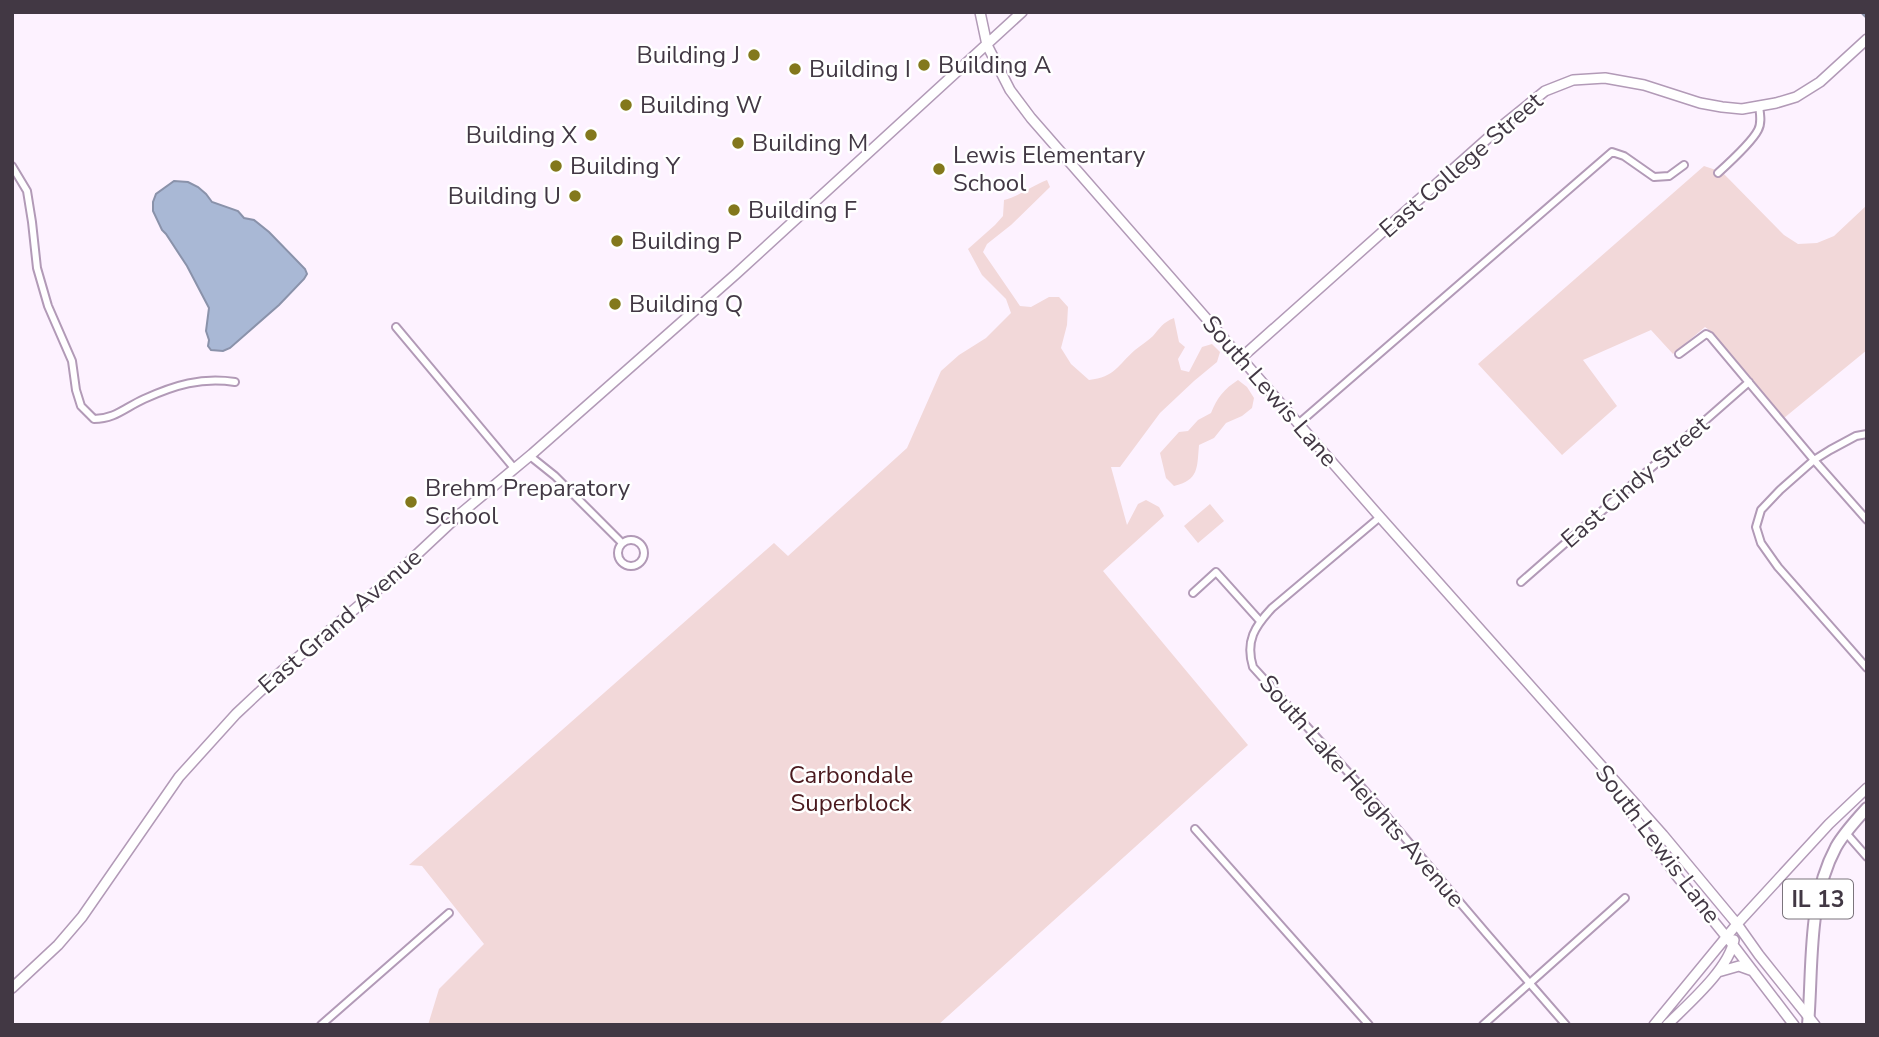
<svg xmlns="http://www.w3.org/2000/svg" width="1879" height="1037" viewBox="0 0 1879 1037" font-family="'Nunito Sans',sans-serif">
<rect width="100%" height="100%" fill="#fdf2ff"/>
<path fill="#f2d8d9" d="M1704 166 1722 172 1784 235 1798 244 1817 243 1834 236 1867 205V350L1784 418 1712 332 1705 327 1673 354 1651 330 1583 360 1617 406 1562 455 1478 364Z
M1047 180 1050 187 1011 225 987 244 983 252 1020 306 1031 307 1049 297H1059L1068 307 1067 325 1061 348 1071 364 1089 380C1115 377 1118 365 1135 350 1141 345 1148 341 1153 336 1161 327 1162 323 1174 318L1179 342 1185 347 1178 359 1181 370 1189 372 1202 347 1212 344 1220 352 1217 362 1194 381 1160 413 1120 467H1111L1127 525 1138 504 1146 500 1159 507 1164 516 1103 571 1248 745 938 1025H428L439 989 484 944 422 866 409 865 774 543 788 556 907 448 941 371 959 355 986 338 1011 313 1006 299 982 275 968 249 995 225 1003 216 1004 200C1020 196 1031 186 1047 180Z
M1238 380 1247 387 1254 398 1252 408 1242 416 1226 423 1214 438 1199 445C1197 468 1199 480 1174 486L1166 478 1160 453 1179 432 1188 431 1198 420 1211 413C1217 398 1224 389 1238 380Z
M1210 504 1224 521 1198 543 1184 526Z"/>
<path fill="#a9b8d5" stroke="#8a92aa" stroke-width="2" d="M174 181 188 182 198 187 206 194 212 202 238 211 244 218 254 220 269 232 305 269 307 274 304 279 279 305 230 348 223 351 211 350 208 346 209 340 206 331 209 308 187 266 166 234 162 230 153 211V202L156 194Z"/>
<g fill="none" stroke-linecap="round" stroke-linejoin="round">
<path stroke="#8a92aa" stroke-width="2.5" d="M1861 12 1867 18"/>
<defs>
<path id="street" d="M12 166 27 191 32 222 37 268 48 306 72 361 76 390 81 406 94 419C115 419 126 407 144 399 175 385 201 377 235 382
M1718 173C1729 163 1752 142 1758 130 1762 123 1760 114 1759 106
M396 327 514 468
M1679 354 1706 334 1710 336 1814 460 1867 520
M1298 424 1612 152 1624 156 1654 177 1669 176 1684 165
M1867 434 1856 436 1830 450 1814 460 1780 490 1761 510 1756 527 1761 543 1778 567 1867 668
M530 456 555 476 622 543
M1380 517 1272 608C1255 626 1245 641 1253 667L1365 791 1486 933 1566 1025
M618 553a13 13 0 1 1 26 0a13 13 0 1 1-26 0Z
M1521 582 1749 382
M1193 593 1216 572 1260 621
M1195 829 1369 1025
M1846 833 1867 857
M321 1025 449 913
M1483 1025 1625 898"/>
<path id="secondary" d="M980 12 987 45 1010 90 1031 118 1380 517 1663 835 1737 924 1759 955 1815 1025
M1241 358 1497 130 1545 91 1573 80 1605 78 1644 85 1700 103 1722 107 1742 109 1776 103 1796 97 1820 82 1867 39
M1611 784 1676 875 1733 945 1794 1025
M1718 972 1739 966 1753 971
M12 988 58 945 82 917 179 777 236 714 283 670 396 574 460 514 532 454 736 274 1022 12
M1654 1025 1737 924 1829 824 1867 788
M1667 1025C1688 1004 1729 969 1734 940"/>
<path id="highway" d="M1808 1025C1813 966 1807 901 1836 847 1844 833 1856 820 1867 808"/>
</defs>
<use href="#street" stroke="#b29ab7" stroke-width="10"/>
<use href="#secondary" stroke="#b29ab7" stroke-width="12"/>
<use href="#highway" stroke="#b29ab7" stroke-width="14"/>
<use href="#street" stroke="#fff" stroke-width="6"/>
<use href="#secondary" stroke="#fff" stroke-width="9"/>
<use href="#highway" stroke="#fff" stroke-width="10"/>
</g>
<g fill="#83781c" stroke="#fff" stroke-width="2.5">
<circle cx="754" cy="55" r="7"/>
<circle cx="924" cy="65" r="7"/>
<circle cx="795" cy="69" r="7"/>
<circle cx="626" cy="105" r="7"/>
<circle cx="591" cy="135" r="7"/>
<circle cx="738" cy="143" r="7"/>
<circle cx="556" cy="166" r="7"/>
<circle cx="939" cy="169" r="7"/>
<circle cx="575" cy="196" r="7"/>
<circle cx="734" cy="210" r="7"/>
<circle cx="617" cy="241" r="7"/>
<circle cx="615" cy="304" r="7"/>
<circle cx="411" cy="502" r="7"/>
</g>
<g text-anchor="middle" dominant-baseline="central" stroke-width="5" stroke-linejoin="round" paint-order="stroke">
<rect fill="#fff" stroke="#7b747c" stroke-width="2" x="1783" y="879.5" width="70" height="39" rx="5"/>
<g font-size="23" font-weight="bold" fill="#423844">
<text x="1818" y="899">IL 13</text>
</g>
<g font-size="24" fill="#423844" stroke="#fff" text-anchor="start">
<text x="740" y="55" text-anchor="end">Building J</text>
<text x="938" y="65">Building A</text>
<text x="809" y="69">Building I</text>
<text x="640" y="105">Building W</text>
<text x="577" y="135" text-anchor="end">Building X</text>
<text x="752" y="143">Building M</text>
<text x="953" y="155">Lewis Elementary<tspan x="953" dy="28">School</tspan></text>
<text x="570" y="166">Building Y</text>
<text x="561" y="196" text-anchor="end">Building U</text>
<text x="748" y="210">Building F</text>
<text x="631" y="241">Building P</text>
<text x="629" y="304">Building Q</text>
<text x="425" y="488">Brehm Preparatory<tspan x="425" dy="28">School</tspan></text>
</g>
<g font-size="24" fill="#423844" stroke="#fff">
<text transform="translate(1461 165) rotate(-41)">East College Street</text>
<text transform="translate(1270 391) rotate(49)">South Lewis Lane</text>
<text transform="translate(1635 482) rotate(-41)">East Cindy Street</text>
<text transform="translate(340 621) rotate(-41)">East Grand Avenue</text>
<text transform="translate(1362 791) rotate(49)">South Lake Heights Avenue</text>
<text transform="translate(1658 844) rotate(53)">South Lewis Lane</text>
</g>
<g font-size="24" fill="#4a191e" stroke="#fff">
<text x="851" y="775">Carbondale<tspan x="851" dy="28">Superblock</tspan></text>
</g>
</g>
<rect width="1879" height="1037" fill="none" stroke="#423844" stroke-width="28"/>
</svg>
